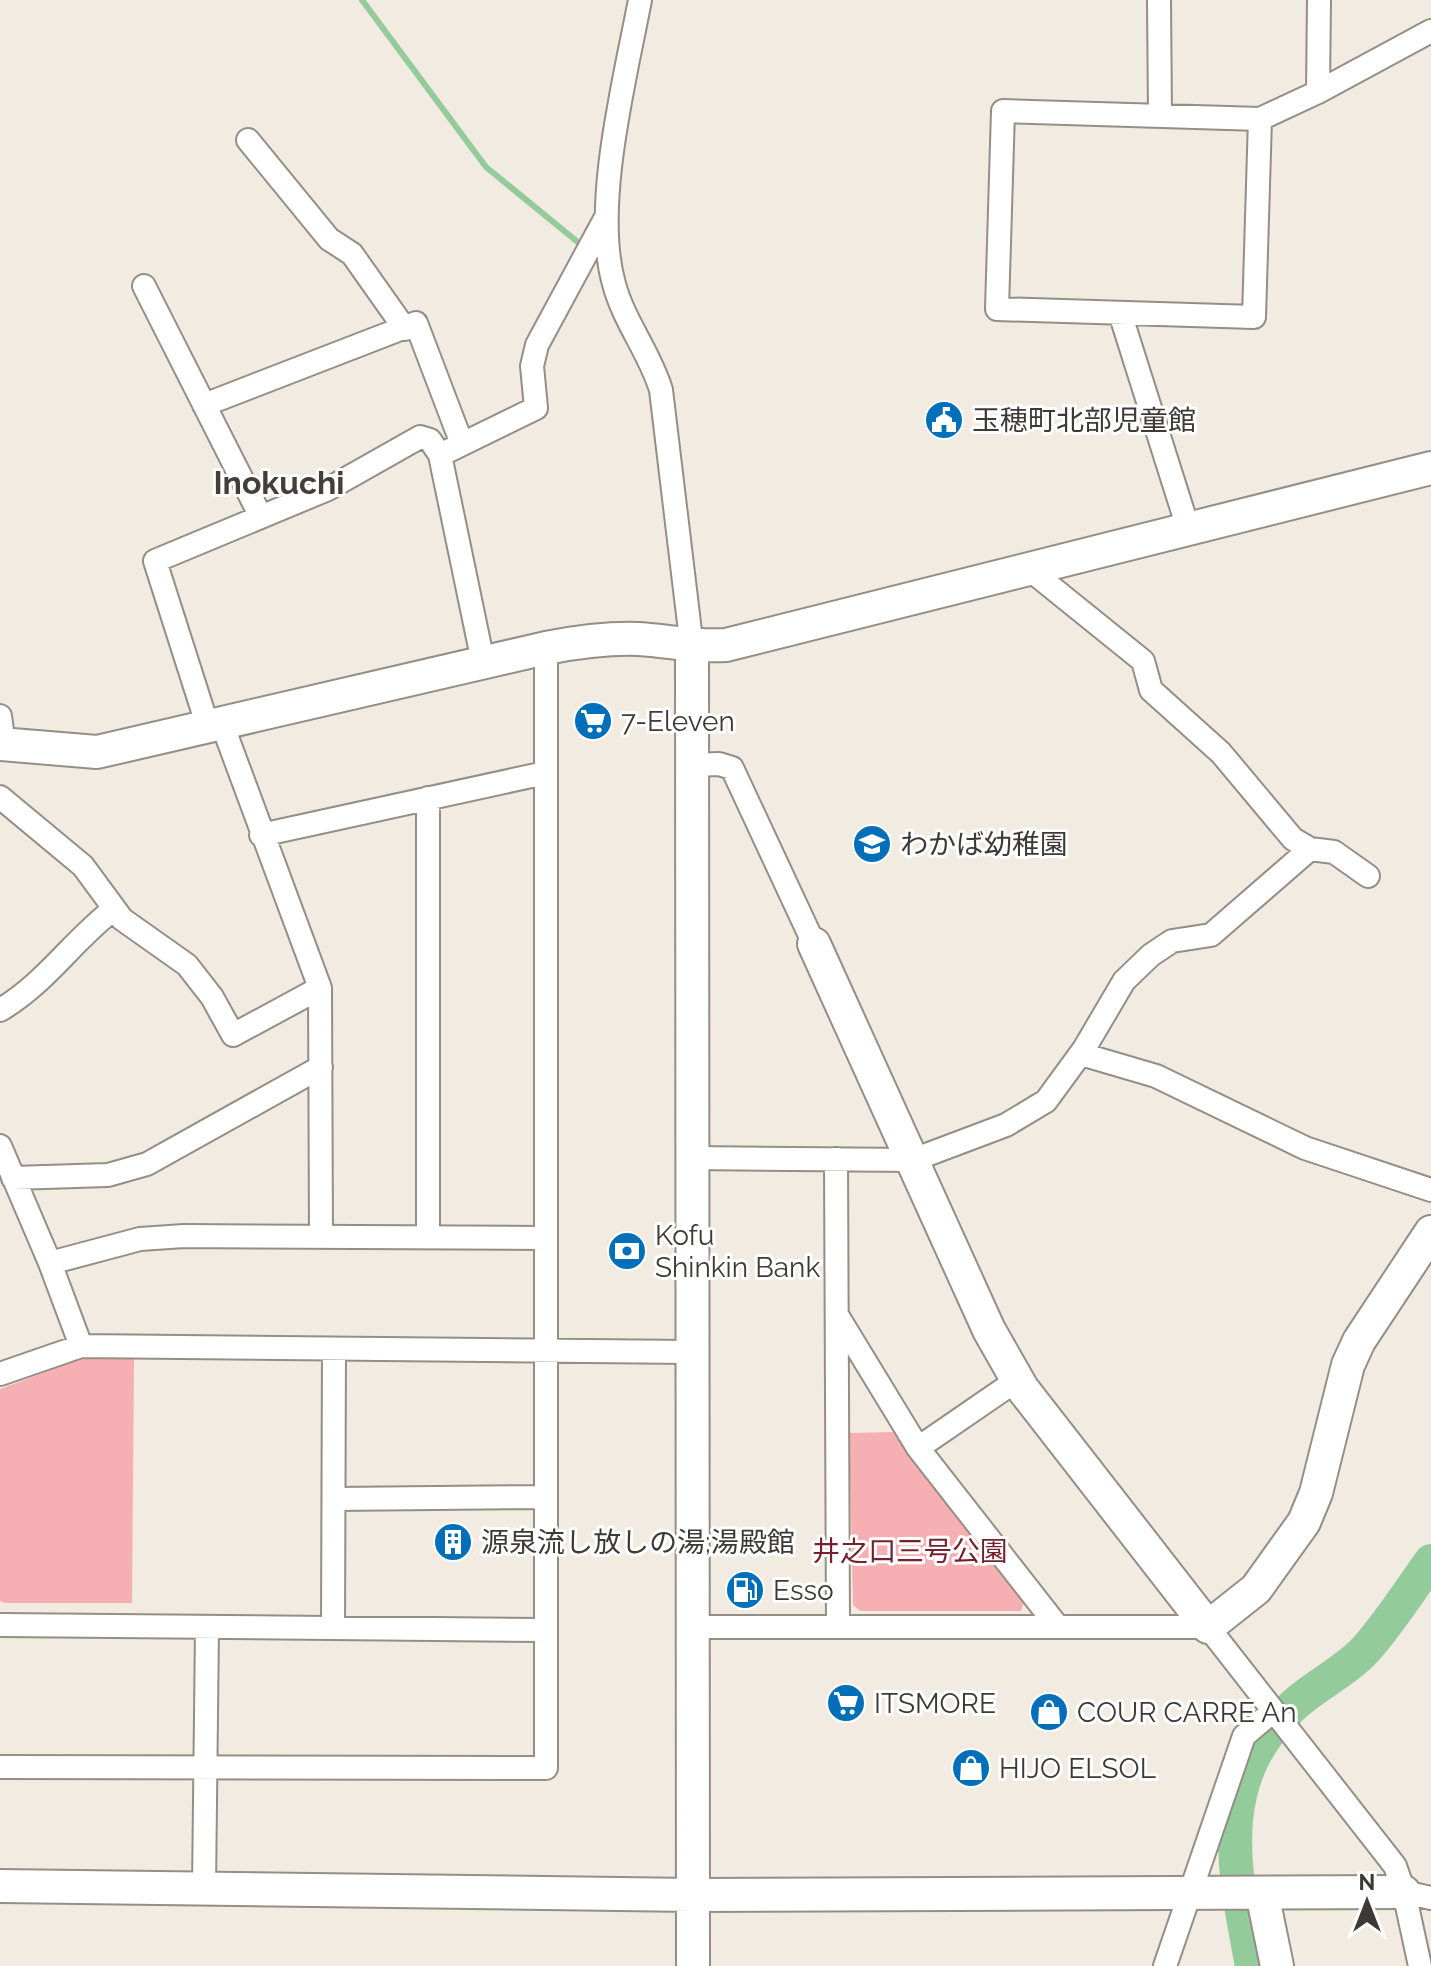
<svg xmlns="http://www.w3.org/2000/svg" width="1431" height="1966" viewBox="0 0 1431 1966" font-family="Raleway,'Noto Sans JP',sans-serif">
<rect width="100%" height="100%" fill="#f1ebe1"/>
<path fill="#f6afb2" d="M80 1359H134L132 1603H5L0 1601V1389Z
M896 1432 1025 1599 1021 1611H860L853 1605 849 1433Z"/>
<g fill="none" stroke-linecap="round" stroke-linejoin="round">
<path stroke="#93cb9b" stroke-width="6" d="M362 0 486 167 585 248"/>
<path stroke="#93cb9b" stroke-width="34" d="M1252 1966C1234 1869 1212 1780 1294 1705 1316 1685 1346 1671 1366 1649 1390 1622 1410 1590 1431 1561"/>
<defs>
<path id="street" d="M640 0C625 79 592 207 614 284 624 322 650 353 661 390L692 648
M1159 0 1160 116
M1318 92 1319 0
M1260 119 1254 317 997 309 1003 111 1260 119 1318 92 1431 31
M248 140 329 239 352 254 405 329
M144 286 261 517
M1120 313 1188 528
M204 405 416 323 462 444
M1029 569 1143 661 1151 690 1221 753 1293 839 1310 849 1334 852 1368 876
M483 662 440 455 536 408 532 366 537 345 605 219
M0 716 4 745
M221 721 320 988 321 1236
M207 724 155 561 328 489 420 437 430 440 440 455
M692 765 719 764 732 768 814 944
M0 797 83 866 122 919 187 965 212 997 233 1035 320 988
M261 835 545 773
M0 1010C45 984 73 940 114 909
M1081 1054 1156 1076 1305 1148 1431 1190
M0 1146 50 1263 81 1346
M692 1158 913 1160 1006 1125 1046 1101 1084 1049 1124 981 1151 955 1172 941 1211 935 1310 849
M836 1159 838 1627
M13 1178 108 1175 147 1164 321 1067
M428 1237V798
M50 1263 140 1239 184 1236 546 1238
M837 1315 918 1448 1058 1627
M0 1374 81 1346 691 1352
M918 1448 1017 1380
M334 1499 544 1497
M0 1625 546 1630
M690 1627H1208L1395 1866 1404 1892 1420 1966
M333 1628 334 1349
M0 1767 546 1768V648
M204 1889 207 1628
M1404 1892 1431 1898
M1165 1966 1244 1736 1272 1712"/>
<path id="secondary" d="M692 648 693 1966
M0 744 97 752 546 648C577 642 608 638 639 639 670 641 694 647 726 645L1431 468
M814 944 989 1330 1022 1388 1208 1627 1256 1589 1304 1522 1316 1493 1348 1365 1359 1341 1431 1232
M0 1886 693 1895 1404 1892
M1262 1893 1277 1966"/>
</defs>
<use href="#street" stroke="#948e85" stroke-width="26"/>
<use href="#secondary" stroke="#948e85" stroke-width="36"/>
<use href="#street" stroke="#fff" stroke-width="22"/>
<use href="#secondary" stroke="#fff" stroke-width="32"/>
</g>
<defs>
<symbol id="civic-disc" viewBox="-11 -11 22 22"><circle r="9.5" fill="#006fba" stroke="#fff"/><path d="M-.6-6.5H3V-4.5H.6V-3L4-1V1h2V6H-6V1h2V-1L-.6-3ZM-1.2 2.5V6h2.4V2.5Z" fill="#fff"/></symbol>
<symbol id="supermarket-disc" viewBox="-11 -11 22 22"><circle r="9.5" fill="#006fba" stroke="#fff"/><path d="M-6-5.5h2.5l.6 2H6L4.5 2H-2.5L-4.4-4H-6ZM-1.5 3.2a1.3 1.3 0 1 0 .1 0ZM3 3.2a1.3 1.3 0 1 0 .1 0Z" fill="#fff"/></symbol>
<symbol id="school-disc" viewBox="-11 -11 22 22"><circle r="9.5" fill="#006fba" stroke="#fff"/><path d="M0-5L7-2L0 1L-7-2ZM-4 1L0 2.5L4 1V4Q0 6-4 4Z" fill="#fff"/></symbol>
<symbol id="bank-disc" viewBox="-11 -11 22 22"><circle r="9.5" fill="#006fba" stroke="#fff"/><path d="M-6-4H6V4H-6ZM0-2.3a2.3 2.3 0 1 0 0 4.6a2.3 2.3 0 1 0 0-4.6Z" fill="#fff"/></symbol>
<symbol id="building-disc" viewBox="-11 -11 22 22"><circle r="9.5" fill="#006fba" stroke="#fff"/><path d="M-4-6H4V6H1V3H-1V6H-4ZM-2.5-4.3h1.7v1.8h-1.7ZM.8-4.3h1.7v1.8H.8ZM-2.5-1h1.7V.8h-1.7ZM.8-1h1.7V.8H.8Z" fill="#fff"/></symbol>
<symbol id="fuel-disc" viewBox="-11 -11 22 22"><circle r="9.5" fill="#006fba" stroke="#fff"/><path d="M-5.5-6h7V0h2V4h1.3V-2.5L3-4.5l.8-.8L6-3V5H2.5V1h-1V6h-7ZM-4.2-4.7v3.2H.2V-4.7Z" fill="#fff"/></symbol>
<symbol id="shop-disc" viewBox="-11 -11 22 22"><circle r="9.5" fill="#006fba" stroke="#fff"/><path d="M-5-2.5h2.3a2.7 3.5 0 0 1 5.4 0H5L5.5 6h-11ZM-1.5-2.5h3a1.5 2.3 0 0 0-3 0Z" fill="#fff"/></symbol>
</defs>
<g fill-rule="evenodd">
<use href="#civic-disc" x="922" y="398" width="44" height="44"/>
<use href="#supermarket-disc" x="571" y="699" width="44" height="44"/>
<use href="#school-disc" x="850" y="822" width="44" height="44"/>
<use href="#bank-disc" x="605" y="1229" width="44" height="44"/>
<use href="#building-disc" x="431" y="1520" width="44" height="44"/>
<use href="#fuel-disc" x="723" y="1568" width="44" height="44"/>
<use href="#supermarket-disc" x="824" y="1681" width="44" height="44"/>
<use href="#shop-disc" x="1027" y="1690" width="44" height="44"/>
<use href="#shop-disc" x="949" y="1746" width="44" height="44"/>
</g>
<g text-anchor="middle" dominant-baseline="central" stroke-width="6" stroke-linejoin="round" paint-order="stroke">
<g font-size="28" fill="#3d3a36" stroke="#fff" text-anchor="start">
<text x="972" y="420">玉穂町北部児童館</text>
<text x="621" y="721">7-Eleven</text>
<text x="900" y="844">わかば幼稚園</text>
<text x="655" y="1235">Kofu<tspan x="655" dy="32">Shinkin Bank</tspan></text>
<text x="481" y="1542">源泉流し放しの湯;湯殿館</text>
<text x="773" y="1590">Esso</text>
<text x="874" y="1703">ITSMORE</text>
<text x="1077" y="1712">COUR CARRE An</text>
<text x="999" y="1768">HIJO ELSOL</text>
</g>
<g font-size="28" fill="#761f2d" stroke="#fff">
<text x="910" y="1551">井之口三号公園</text>
</g>
<g font-size="32" font-weight="bold" fill="#433f37" stroke="#fff">
<text x="279" y="482">Inokuchi</text>
</g>
</g>
<g transform="translate(1367 1902)" stroke="#ffffff" stroke-width="6" paint-order="stroke">
<path d="M0-6L14 30L0 20L-14 30Z" fill="#3d3a36"/>
<text y="-12" font-size="22" font-weight="bold" text-anchor="middle" fill="#3d3a36">N</text>
</g>
</svg>
